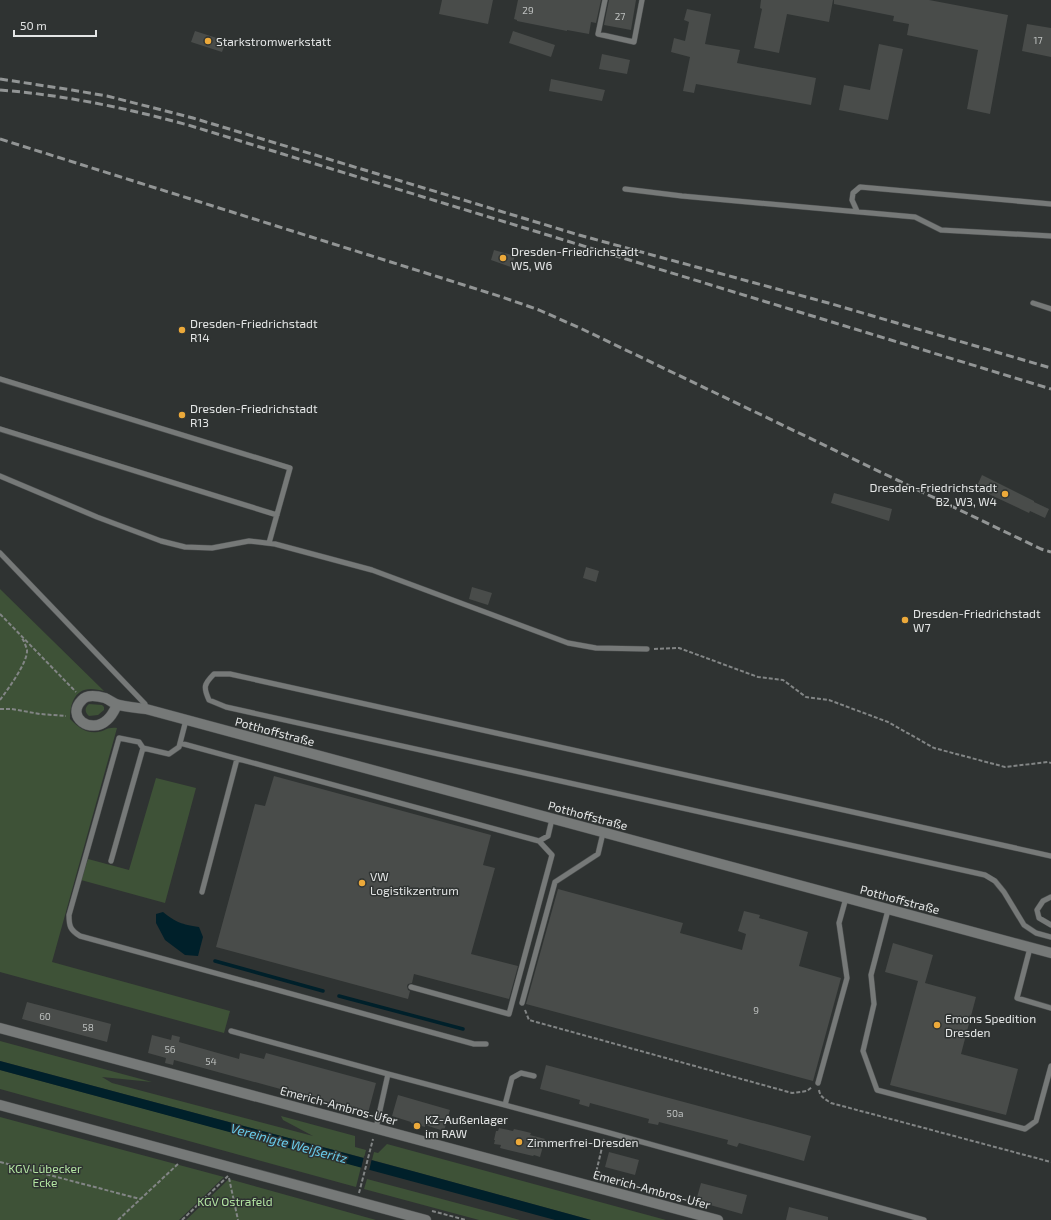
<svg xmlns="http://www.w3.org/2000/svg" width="1051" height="1220" viewBox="0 0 1051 1220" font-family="'Exo 2',sans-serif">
<rect width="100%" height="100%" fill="#2f3332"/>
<path fill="#3e5237" d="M0 589 104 691C100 690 95 689 91 689 74 689 70 705 70 719 78 727 86 734 98 732 106 731 106 727 117 728L52 962 230 1011 224 1033 0 972Z
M89 704 102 705 104 707V710L98 715 89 716C84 712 85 707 89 704Z
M156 778 196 788 165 903 81 880 88 859 129 870Z
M0 1041 152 1082 102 1077 112 1083 313 1136 283 1120 281 1116 355 1136V1147L366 1150 364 1158 0 1061Z
M0 1070 361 1167 356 1187 0 1089Z
M0 1117 224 1177 179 1220H0Z
M387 1144 666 1220H591L372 1160 374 1152 378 1153Z
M229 1179 376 1220H186Z
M367 1179 520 1220H479L364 1189Z"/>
<path fill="#00202a" d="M163 912C177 923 181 924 199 927L203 937 198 956 185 955 165 940 156 923V914Z
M0 1061 416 1172 591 1220H555L0 1070Z"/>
<path fill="#2f3332" d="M364 1156 372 1158 369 1171 361 1169Z"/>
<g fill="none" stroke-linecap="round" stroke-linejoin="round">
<path stroke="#00202a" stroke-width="3.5" d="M215 961 323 991
M339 996 463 1029"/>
</g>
<path fill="#494c4a" d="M442 0H493L488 24 439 14Z
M518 0H601L596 23 591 22 589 34 567 30V31L517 21V20L514 19Z
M609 0H636L631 30 604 25Z
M761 0H833L829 22 787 14 779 53 754 48 762 9 760 8Z
M834 0H929L1008 15 990 114 967 109 978 50 907 35 909 24 893 21 894 16 834 4Z
M687 9 711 14 705 44 740 50 737 63 816 78 811 105 696 84 694 93 683 91 690 57 671 52 674 38 685 41 689 22 684 20Z
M1027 24 1051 28V57L1022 51Z
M195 31 226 41 222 52 191 42Z
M513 31 555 45 551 57 509 43Z
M879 44 903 49 888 120 839 110 844 85 870 90Z
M602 54 630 60 627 74 599 69Z
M551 79 605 90 602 101 549 91Z
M494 250 515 256 511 267 491 260Z
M982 475 1034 501V502L1049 509 1045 518 1030 511 1029 513 976 488Z
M834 493 892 509 889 521 831 503Z
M586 567 599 571 596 582 583 578Z
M472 587 492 593 488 605 469 599Z
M274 776 491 835 483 865 495 868 471 954 518 966 509 999 414 974 412 983 408 984 407 986 408 990 410 991 408 999 216 947 255 804 265 806Z
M558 889 683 923 680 933 742 950 746 934 738 931 744 911 760 915 759 918 808 932 799 966 841 978 813 1081 526 1004Z
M893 943 933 955 925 983 976 997 961 1054 1018 1069 1006 1115 890 1085 918 981 885 972Z
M27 1002 111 1024 107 1042 22 1019Z
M152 1035 171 1040 172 1035 180 1037 179 1042 239 1059 240 1053 264 1059 266 1053 376 1083 368 1113 174 1060 173 1065 165 1063 166 1058 148 1053Z
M546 1065 811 1136 804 1161 739 1143 737 1147 727 1144 728 1140 659 1122 658 1125 648 1123 649 1119 590 1103 589 1107 579 1104 580 1100 540 1089Z
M398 1095 450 1110 444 1131 425 1125V1127L411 1123V1122L392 1116Z
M499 1128 513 1131 514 1129 523 1131 531 1133 530 1135 545 1139 540 1157 534 1155 533 1156 500 1148 501 1145 494 1144 495 1140H494L496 1131H498Z
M609 1152 639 1160 635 1175 605 1167Z
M701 1183 747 1195 742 1214 696 1201Z
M789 1207 828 1217V1220H786Z"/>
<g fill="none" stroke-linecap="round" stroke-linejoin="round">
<defs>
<path id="lane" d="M605 0 598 34 634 42 642 0
M625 189 682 196 915 217 941 230 1051 236
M857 211 852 200 853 193 860 187 1051 204
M1033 303 1051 309
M0 379 290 468 269 543
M0 429 277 515
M0 476 97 517 161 541 185 547 212 548 249 541 275 544 372 570 568 643 596 648 647 649
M0 553 145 704 146 709
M180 743 539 841 548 836 552 819
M143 748 139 742 119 738 69 915C69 926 70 930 80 936L474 1044H486
M1051 856 230 674H214C204 684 203 687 209 700L226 707 985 875 995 881 1004 892 1024 925 1036 933 1051 937
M111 861 143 748 169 754 179 747 186 720
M202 892 237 759
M1051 897 1043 901 1037 910 1039 918 1051 925
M888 910 871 975 874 1004 863 1051 877 1090 1025 1129 1036 1121 1051 1066
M1030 948 1017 998 1051 1008
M411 987 509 1014 552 855 539 841
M522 1003 555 882 598 854 603 833
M231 1031 388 1074 606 1132 924 1220
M818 1083 847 978 839 923 846 898
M505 1105 512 1078 521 1073 534 1076
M376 1128 388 1074"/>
<path id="street" d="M117 705C114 711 112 716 107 720 91 735 65 717 82 700 87 694 98 696 105 698 110 700 114 704 119 705 128 707 137 708 146 709L1051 953"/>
<path id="secondary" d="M0 1028 718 1220
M0 1105 426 1220"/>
</defs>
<use href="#lane" stroke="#4c4f4f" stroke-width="6"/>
<use href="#street" stroke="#4c4f4f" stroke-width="11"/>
<use href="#secondary" stroke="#4c4f4f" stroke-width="11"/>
<path stroke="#828585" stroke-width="2" stroke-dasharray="4 2" stroke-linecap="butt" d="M0 614 76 692
M654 649 679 648 758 677 783 680 806 697 829 700 888 722 934 748 1005 767 1048 762 1051 763
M0 700C8 689 28 662 27 650 26 646 24 641 22 638
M0 709H12L40 714 66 716
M525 1010 529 1020 792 1093 807 1091 812 1087
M819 1090C820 1097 825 1099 831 1103L1051 1162
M0 1162 140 1199
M595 1177 604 1139
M229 1178 238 1220
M359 1193 373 1139
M432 1211 466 1220
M118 1220 178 1164
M182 1220 228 1176"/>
<use href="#lane" stroke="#767978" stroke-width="5"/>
<use href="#street" stroke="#767978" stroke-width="10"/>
<use href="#secondary" stroke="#767978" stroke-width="10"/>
<path stroke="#929595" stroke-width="3" stroke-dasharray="8 4" stroke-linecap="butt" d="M0 79 72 90 107 96 193 118 579 235 832 304 1051 368
M0 90C64 95 126 108 188 125L1051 389
M0 139 502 297 539 310 582 329 1041 549 1051 552"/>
</g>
<g fill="#eca93a" stroke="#2f3332" stroke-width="1.5">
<circle cx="208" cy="41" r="4"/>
<circle cx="503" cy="258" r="4"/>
<circle cx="182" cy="330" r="4"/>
<circle cx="182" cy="415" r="4"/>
<circle cx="1005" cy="494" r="4"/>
<circle cx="905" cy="620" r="4"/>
<circle cx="362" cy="883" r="4"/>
<circle cx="937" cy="1025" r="4"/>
<circle cx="417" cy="1126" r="4"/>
<circle cx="519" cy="1142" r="4"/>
</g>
<g text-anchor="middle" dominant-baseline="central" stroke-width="3" stroke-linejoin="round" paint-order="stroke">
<g font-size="10" fill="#bdc0bf">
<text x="528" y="10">29</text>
<text x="620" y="16">27</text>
<text x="1038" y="40">17</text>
<text x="756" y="1010">9</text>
<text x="45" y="1016">60</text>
<text x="88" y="1027">58</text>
<text x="170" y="1049">56</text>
<text x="211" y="1061">54</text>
<text x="675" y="1113">50a</text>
</g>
<g font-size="12" fill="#e4e6e6" stroke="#2f3332" text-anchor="start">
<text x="216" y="41">Starkstromwerkstatt</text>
<text x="511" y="251">Dresden-Friedrichstadt<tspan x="511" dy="14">W5, W6</tspan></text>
<text x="190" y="323">Dresden-Friedrichstadt<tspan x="190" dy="14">R14</tspan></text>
<text x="190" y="408">Dresden-Friedrichstadt<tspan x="190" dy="14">R13</tspan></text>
<text x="997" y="487" text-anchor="end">Dresden-Friedrichstadt<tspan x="997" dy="14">B2, W3, W4</tspan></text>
<text x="913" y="613">Dresden-Friedrichstadt<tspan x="913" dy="14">W7</tspan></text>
<text x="370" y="876">VW<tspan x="370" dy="14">Logistikzentrum</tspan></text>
<text x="945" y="1018">Emons Spedition<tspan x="945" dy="14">Dresden</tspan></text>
<text x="425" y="1119">KZ-Außenlager<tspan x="425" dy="14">im RAW</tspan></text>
<text x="527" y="1142">Zimmerfrei-Dresden</text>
</g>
<g font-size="12" fill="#e4e6e6" stroke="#2f3332">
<text transform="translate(275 731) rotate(15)">Potthoffstraße</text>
<text transform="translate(588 815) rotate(15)">Potthoffstraße</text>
<text transform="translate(900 899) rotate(15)">Potthoffstraße</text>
<text transform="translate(339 1105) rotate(15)">Emerich-Ambros-Ufer</text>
<text transform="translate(652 1189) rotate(15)">Emerich-Ambros-Ufer</text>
</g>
<g font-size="12" fill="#b2e4a1" stroke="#2f3332">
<text x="45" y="1168">KGV Lübecker<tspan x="45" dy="14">Ecke</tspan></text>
<text x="235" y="1201">KGV Ostrafeld</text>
</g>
<g font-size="13" font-style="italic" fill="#68cded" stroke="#2f3332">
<text transform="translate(289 1143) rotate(15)">Vereinigte Weißeritz</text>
</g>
</g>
<path d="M14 30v6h82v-6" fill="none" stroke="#e4e6e6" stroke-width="2"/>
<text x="20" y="30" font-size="12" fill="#e4e6e6" stroke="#2f3332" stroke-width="3" paint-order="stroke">50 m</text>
</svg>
